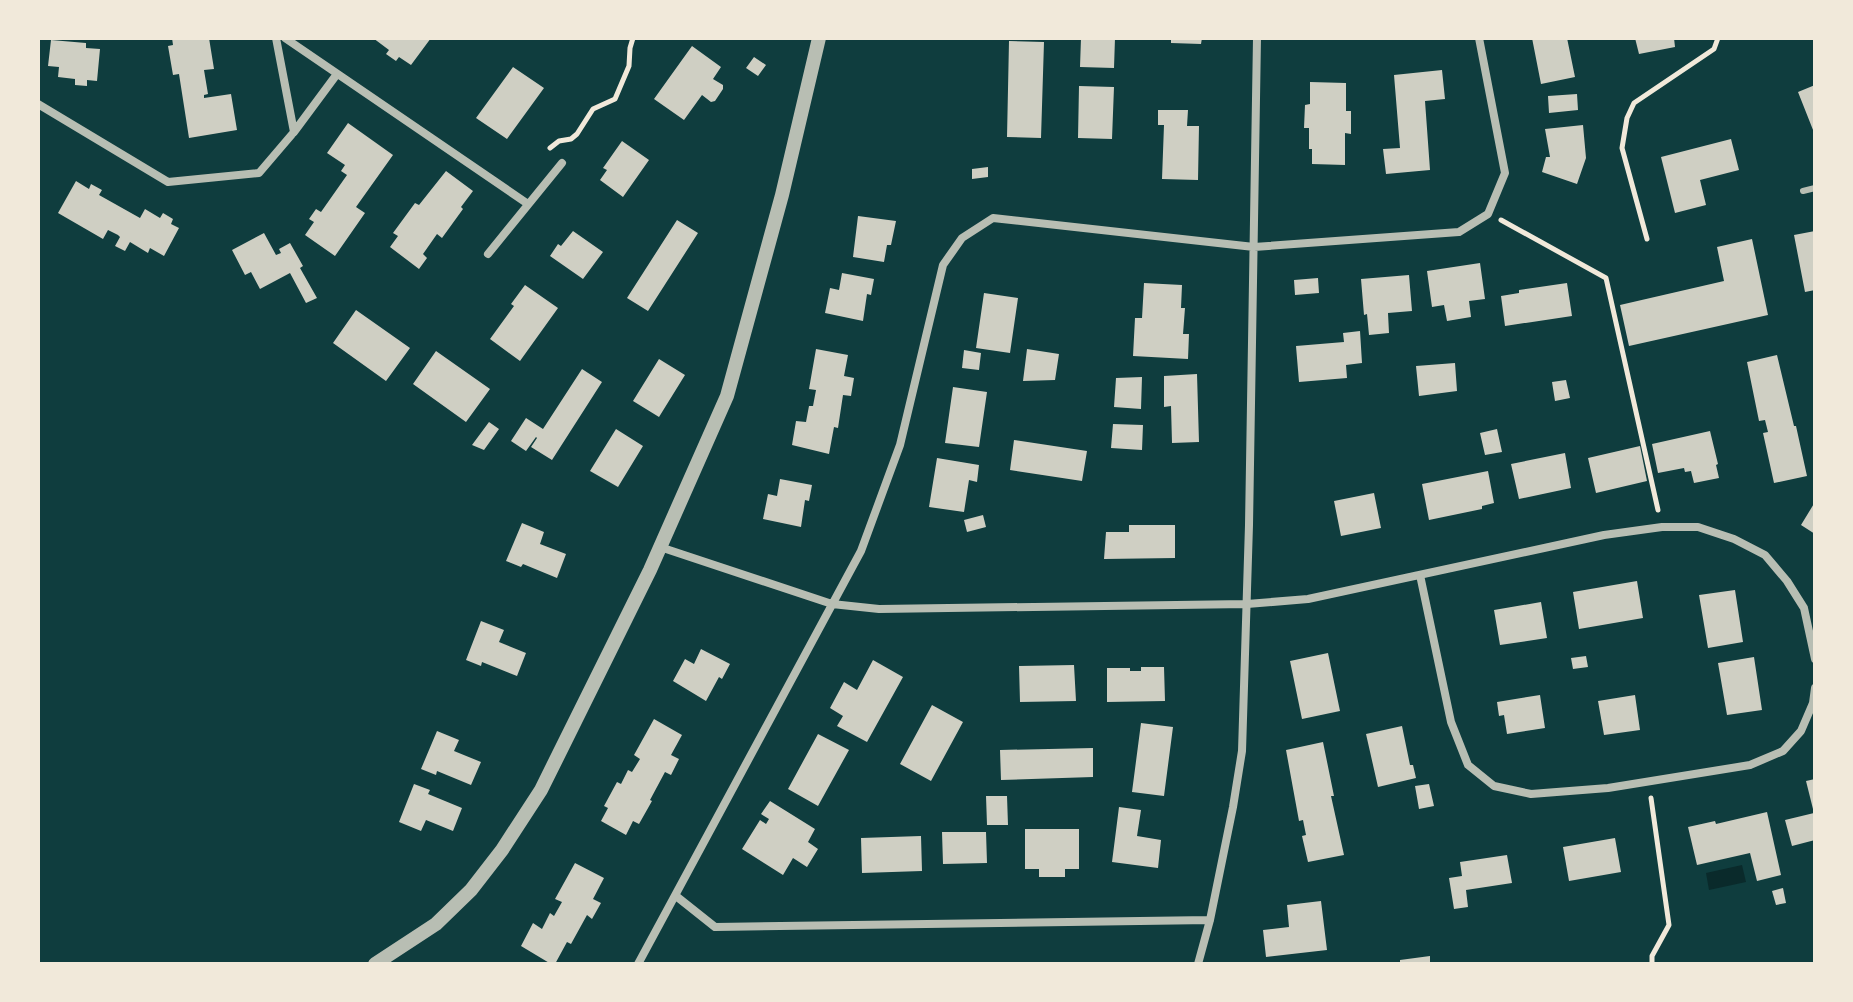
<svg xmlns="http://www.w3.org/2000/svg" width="1853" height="1002" viewBox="0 0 1853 1002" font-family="Roboto,sans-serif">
<rect width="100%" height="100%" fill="#0f3d3e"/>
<path fill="#0a2a2b" d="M1742 865 1746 882 1709 890 1706 873Z"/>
<path fill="#cfcfc3" d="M172 38H209L214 69 204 70 208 94 204 95V98L231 94 237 130 189 138 179 74 173 75 168 46 173 45Z
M373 38H431L411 65 399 57 396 61 386 54 389 50Z
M1081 38H1115L1114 68 1080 67Z
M1171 38H1202L1201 44 1171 43Z
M1532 38H1567L1575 77 1541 84Z
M1635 38H1674L1675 47 1639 54Z
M51 40 86 43V48L100 49 97 81 87 80V86L75 85V79L58 77 59 67 48 66Z
M1009 41 1044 42 1041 138 1007 137Z
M692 46 721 67 713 79 723 85V89L715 101 711 102 702 95 684 120 654 99Z
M754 57 766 65 758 76 746 68Z
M513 67 544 88 507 139 476 118Z
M1442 70 1445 99 1425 101 1430 170 1386 174 1383 149 1400 148 1394 75Z
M1310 82 1346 83V111H1351V134L1345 133V165L1312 164V149H1309V128H1304L1305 105 1310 104Z
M1815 85V135L1798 92Z
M1079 86 1114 87 1112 139 1078 138Z
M1577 94 1578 110 1549 113 1548 96Z
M1158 110H1188L1187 126H1199L1198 180 1162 179 1164 125H1158Z
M348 123 393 155 356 207 365 213 335 256 305 235 314 222 309 219 316 209 321 212 347 175 341 171 345 165 327 153Z
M1583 125 1586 158 1577 184 1542 172 1546 157H1550L1545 129Z
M1731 139 1739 170 1700 180 1706 205 1675 213 1661 157Z
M622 141 649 160 623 197 600 180 607 170 603 168Z
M988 167V177L972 179V169Z
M446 171 473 191 461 207 463 209 442 238 437 234 423 254 427 258 419 269 390 247 398 236 393 233 415 203 419 205Z
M76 181 89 189 91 184 102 190 99 195 140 218 145 209 160 218 163 213 173 219 171 224 179 228 164 256 150 248 148 253 130 242 125 251 115 246 120 237 118 235 108 230 103 239 58 213Z
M858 216 896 221 891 245H887L884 262 853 257Z
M677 220 698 233 648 311 627 298Z
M573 231 603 252 583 279 550 256 558 244 561 246Z
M1815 231V290L1805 292 1794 235Z
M264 233 276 255 281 253 279 249 290 243 303 266 300 268 317 298 306 303 290 273 260 289 251 272 245 275 232 250Z
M1752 239 1768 315 1629 346 1620 305 1724 281 1717 247Z
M1480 263 1485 299 1469 301 1471 317 1447 321 1444 305 1432 307 1427 271Z
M842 273 874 279 871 295 867 294 863 321 825 313 830 288 839 290Z
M1409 275 1412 311 1388 313 1389 333 1369 335 1367 314 1364 315 1361 279Z
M1318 278 1319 293 1295 295 1294 280Z
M1144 283 1182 285 1181 308H1185L1183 334H1189L1188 359 1133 356 1135 318H1142Z
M1567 283 1572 316 1505 326 1501 296 1519 293V290Z
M525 285 558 308 520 361 490 339 514 306 511 304Z
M984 293 1018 298 1010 353 976 348Z
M356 310 410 348 386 381 333 343Z
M1360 331 1362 363 1346 365 1347 378 1299 382 1296 346 1344 342 1343 333Z
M816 349 848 355 844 376 854 378 851 396 843 395 838 428 834 427 829 454 792 445 796 421 806 422 809 406H813L816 390 809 389Z
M1027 349 1059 354 1055 380 1023 381Z
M964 350 981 353 979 370 962 368Z
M436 351 490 389 466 422 413 384Z
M1777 355 1794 426H1796L1807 476 1774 483 1763 433 1768 432 1765 420 1759 421 1747 362Z
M659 359 685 375 659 417 633 401Z
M1455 363 1457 391 1419 396 1416 366Z
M582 369 602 382 552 460 531 447 537 438 536 437 526 451 511 441 526 418 543 429Z
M1197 374 1199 442 1172 443 1171 406 1164 407V376Z
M1142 377 1141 409 1114 407 1116 378Z
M1566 380 1570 398 1555 401 1552 382Z
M953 387 987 392 979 447 945 443Z
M489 422 499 429 484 450 472 445Z
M1113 424 1143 425 1142 450 1111 448Z
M616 429 643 446 618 487 590 471Z
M1497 429 1502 452 1485 455 1480 433Z
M1710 431 1718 464 1716 465 1719 478 1694 483 1691 471 1685 472 1684 468 1658 473 1652 444Z
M1014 440 1087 451 1082 481 1010 470Z
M1640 446 1647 481 1596 493 1588 458Z
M1565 453 1571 488 1519 499 1511 464Z
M937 458 979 465 977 482 969 480 964 512 929 507Z
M1488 471 1494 503 1482 506V509L1429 520 1422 484Z
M780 479 812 485 809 501 805 500 801 527 763 519 768 494 777 496Z
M1374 493 1381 528 1341 536 1334 501Z
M1815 502V534L1801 525Z
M983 515 986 527 967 532 964 520Z
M522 523 544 532 540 544 566 554 557 578 523 564 521 567 506 561Z
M1129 525H1175V558L1104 559 1106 532H1129Z
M1637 581 1643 618 1579 629 1573 592Z
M1735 590 1743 642 1708 648 1699 595Z
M1541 602 1547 638 1500 645 1494 610Z
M481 621 504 630 499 642 526 653 517 676 482 662 481 666 466 660Z
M701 649 730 664 722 679 719 677 706 701 673 681 685 659 694 664Z
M1328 653 1340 711 1302 719 1290 661Z
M1586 656 1588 667 1573 669 1571 658Z
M1754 657 1762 710 1727 715 1718 663Z
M873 660 903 677 867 742 837 726 843 716 830 708 844 682 857 690Z
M1074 665 1076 701 1020 702 1019 666Z
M1141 667H1164L1165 701 1107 702V668H1130V671H1141Z
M1540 695 1545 728 1507 734 1504 715 1499 716 1497 702Z
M1635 695 1640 730 1604 735 1598 701Z
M932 705 963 722 931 781 900 764Z
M654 719 682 735 671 755 679 759 671 775 665 772 650 800 652 801 639 824 633 821 626 835 601 821 608 808 604 806 617 782 621 784 628 770 632 772 640 759 634 755Z
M1141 723 1173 727 1164 796 1132 792Z
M1402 726 1410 765H1413L1416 778 1378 787 1366 734Z
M437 731 459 740 454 751 481 762 471 785 437 771 436 775 421 769Z
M818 734 849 750 818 806 788 789Z
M1323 742 1334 796H1331L1344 855 1308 862 1302 836 1306 835 1303 820 1299 821 1286 750Z
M1093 748V777L1001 780 1000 750Z
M1815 779V840L1792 846 1785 820 1814 813 1806 781Z
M414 784 430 790 428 794 462 808 453 831 426 820 421 831 399 822Z
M1429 784 1434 806 1419 809 1415 786Z
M986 796H1007L1008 825H987Z
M770 801 815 829 808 842 818 849 807 867 793 858 783 875 742 849 760 820 766 824 769 819 761 814Z
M1119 807 1141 810 1137 836 1161 840 1158 868 1112 862Z
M1767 812 1781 875 1757 881 1750 853 1697 865 1688 827 1715 821 1716 824Z
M1025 829H1079V869H1065V877H1039V869H1025Z
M942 832H986L987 863 943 864Z
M921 836 922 871 862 873 861 838Z
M1615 838 1621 872 1569 881 1563 847Z
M1507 855 1512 883 1466 890 1468 907 1454 909 1449 878 1462 876 1460 862Z
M575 863 604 878 593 899 601 903 592 919 587 915 571 944 567 942 555 964H551L521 946 533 923 542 929 550 913 554 916 562 902 555 899Z
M1783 888 1786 903 1776 905 1772 891Z
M1321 901 1327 950 1266 957 1263 930 1289 927 1287 905Z
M1430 956V964H1400V960Z"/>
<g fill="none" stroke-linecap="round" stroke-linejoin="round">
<path stroke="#f1e9da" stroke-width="5" d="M550 148 559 141 571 139 577 134 593 109 615 99 629 66 630 48 633 38
M1501 220 1606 278 1658 510
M1647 239 1622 148 1627 118 1634 103 1714 49 1718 38
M1651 798 1669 925 1652 956V964"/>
<path stroke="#b8beb3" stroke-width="6" d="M1803 191 1815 188"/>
<path stroke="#b8beb3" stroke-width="8" d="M285 38 528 204
M38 104 168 182 259 173 294 132 276 38
M294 132 337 74
M488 254 562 163
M660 547 832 604 879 609 1247 604 1308 599 1604 535 1662 527H1698L1734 539 1765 555 1787 581 1804 608 1815 659
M1420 575 1451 722 1468 765 1494 786 1531 794 1608 788 1750 765 1783 751 1801 731 1813 703 1815 688
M676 896 715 927 1210 920
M638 964 861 551 900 445 943 265 962 238 993 218 1254 247 1459 232 1488 214 1505 173 1479 38
M1198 964 1210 920 1233 807 1242 751 1249 525 1257 38"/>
<path stroke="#b8beb3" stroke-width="14" d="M375 964 436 924 471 890 502 850 541 790 650 570 727 396 782 195 819 38"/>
</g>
<rect width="1853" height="1002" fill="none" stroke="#f1e9da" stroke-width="80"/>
</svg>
